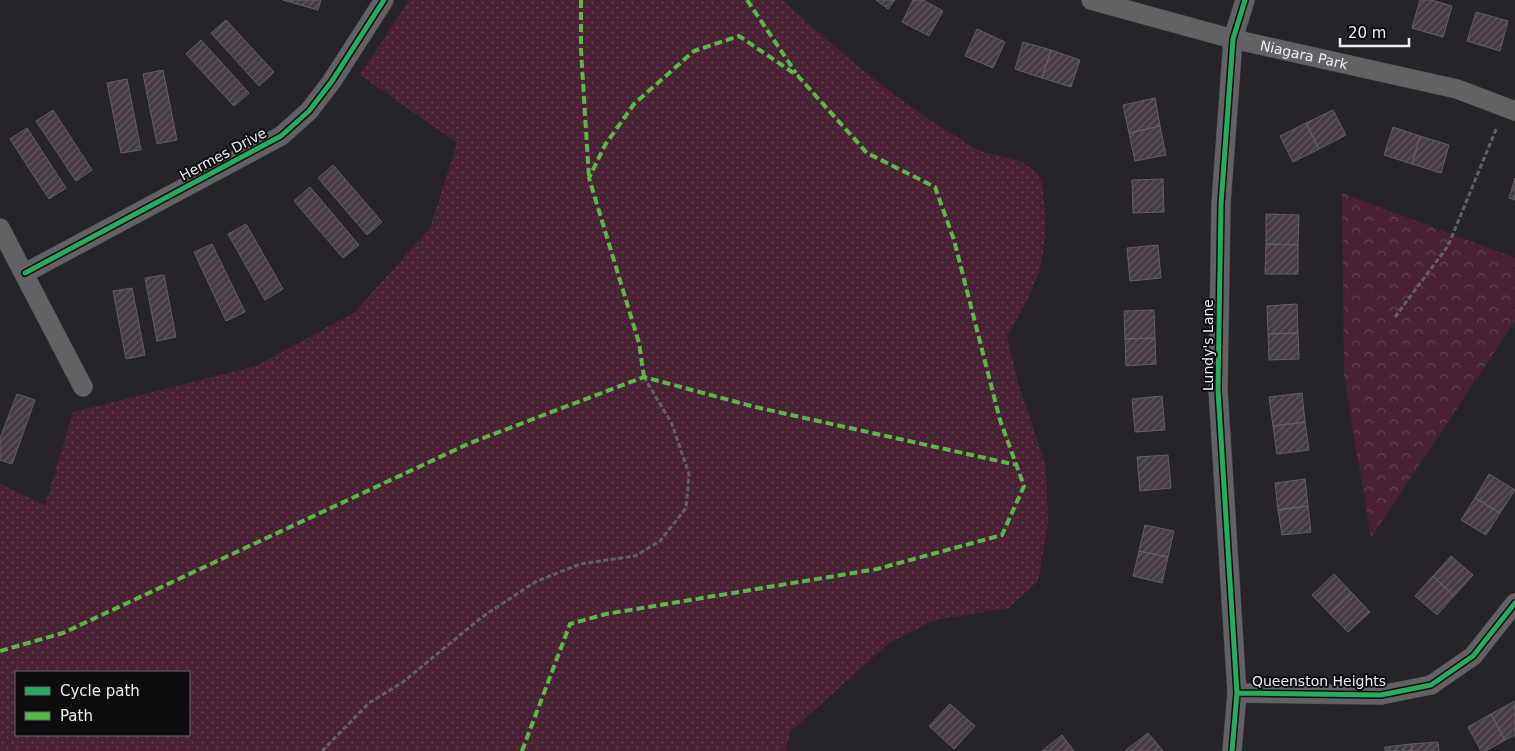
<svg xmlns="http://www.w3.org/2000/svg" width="1515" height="751" viewBox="0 0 1515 751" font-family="'DejaVu Sans',sans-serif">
<defs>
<pattern id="grass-dots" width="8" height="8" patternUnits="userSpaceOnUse" patternTransform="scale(1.25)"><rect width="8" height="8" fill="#482134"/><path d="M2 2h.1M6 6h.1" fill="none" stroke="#634252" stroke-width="1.8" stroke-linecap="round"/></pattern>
<pattern id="park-crowns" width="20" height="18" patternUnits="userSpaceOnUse" patternTransform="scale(1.25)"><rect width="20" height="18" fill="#482134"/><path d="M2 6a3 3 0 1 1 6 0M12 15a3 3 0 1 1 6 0" fill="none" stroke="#634252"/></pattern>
<pattern id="building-hatch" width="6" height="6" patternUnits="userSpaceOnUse" patternTransform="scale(1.25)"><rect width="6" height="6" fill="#453b45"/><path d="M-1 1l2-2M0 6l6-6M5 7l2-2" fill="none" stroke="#605860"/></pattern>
</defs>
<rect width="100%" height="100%" fill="#262428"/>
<path fill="url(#grass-dots)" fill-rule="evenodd" d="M409 0H783C838 51 895 100 959 138 965 142 972 147 979 150 996 157 1026 158 1038 174 1043 182 1043 195 1044 204 1049 260 1036 288 1007 336L1019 385 1046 466 1048 523 1038 581 1009 608 935 620 889 643 790 732 786 751H0V484L45 505 73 412 256 366 355 312 430 228 457 143 360 75ZM16 672H189V735H16Z"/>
<path fill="url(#park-crowns)" d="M1342 193 1515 258V321L1371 538 1344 376Z"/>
<path fill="url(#building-hatch)" stroke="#626063" d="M283 0H321L318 10Z
M876 0H895L888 9Z
M913 0H923L943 11 929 36 902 22Z
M1420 0H1431L1452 6 1443 37 1412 28Z
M1476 12 1508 21 1500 51 1467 41Z
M226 20 274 72 259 86 211 33Z
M977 29 1005 42 993 68 965 56Z
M201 40 249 93 234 106 186 54Z
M1023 42 1051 50 1042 78 1015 69Z
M1051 50 1080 60 1071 87 1042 78Z
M163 70 177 140 157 144 143 74Z
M127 79 141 150 121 153 107 83Z
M1155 98 1160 126 1129 133 1123 105Z
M53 110 92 170 76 181 36 121Z
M1333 110 1346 135 1319 149 1306 123Z
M1306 123 1319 149 1293 162 1280 136Z
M1160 126 1166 155 1135 161 1129 133Z
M1393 127 1420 136 1412 164 1384 155Z
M27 128 66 188 49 199 10 139Z
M1420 136 1449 145 1441 173 1412 164Z
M333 165 382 222 367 235 318 178Z
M1515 178V200L1509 198Z
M1163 179 1164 212 1133 213 1132 180Z
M310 187 359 245 343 258 294 201Z
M1266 214 1299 215 1298 245 1266 244Z
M246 224 283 289 265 300 228 234Z
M212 244 245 312 226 321 194 252Z
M1266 244 1298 245V274H1265Z
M1158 245 1161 278 1130 281 1127 248Z
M164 275 176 337 157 341 145 278Z
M132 288 145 355 126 359 113 291Z
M1297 304 1298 333 1268 334 1267 306Z
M1154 310 1155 338 1125 339 1124 311Z
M1298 333 1299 359 1269 360 1268 334Z
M1155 338 1156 364 1126 366 1125 339Z
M1302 393 1305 422 1273 426 1269 397Z
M17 394 35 400 12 464 0 460V438Z
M1162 396 1165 430 1135 432 1132 399Z
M1305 422 1309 450 1277 454 1273 426Z
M1168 455 1171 488 1140 491 1137 457Z
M1489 474 1515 490 1500 513 1475 498Z
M1305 479 1308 506 1278 510 1275 483Z
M1475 498 1500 513 1486 535 1461 520Z
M1308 506 1311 532 1282 535 1278 510Z
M1145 525 1174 531 1168 557 1139 551Z
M1139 551 1168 557 1162 583 1133 576Z
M1451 556 1473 575 1454 596 1433 576Z
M1334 574 1352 593 1330 614 1312 595Z
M1433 576 1454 596 1437 615 1415 596Z
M1352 593 1370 612 1348 632 1330 614Z
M1515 701V735L1505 740 1491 714Z
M950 704 975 726 954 749 929 726Z
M1491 714 1505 740 1486 751H1481L1468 727Z
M1148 733 1163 751H1125Z
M1062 735 1074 751H1042Z
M1438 742 1439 751H1412L1411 744Z
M1411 744 1412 751H1385V747Z"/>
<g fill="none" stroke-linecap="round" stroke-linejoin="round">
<defs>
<g id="minor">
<path id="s1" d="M1091 0 1233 39 1457 89 1515 111"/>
<path d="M0 228 83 387"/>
<path d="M25 273 281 136 309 111 332 81 384 0"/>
<path d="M1237 693 1381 695 1431 685 1473 656 1515 603"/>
<path d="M1232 751 1237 693 1218 390 1221 204 1233 39 1245 0"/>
</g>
</defs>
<use href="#minor" stroke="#444246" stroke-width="20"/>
<path stroke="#626064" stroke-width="3" stroke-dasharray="5 2.5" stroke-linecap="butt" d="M1395 317 1448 246 1497 127
M322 751 369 703 403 682 482 617 535 582 580 564 635 556 660 541 686 508 689 474 672 424 644 377"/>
<use href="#minor" stroke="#636164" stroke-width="19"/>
<path stroke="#58b947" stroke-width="4" stroke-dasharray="8 4" stroke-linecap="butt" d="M581 0V50L589 178
M747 0 796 73
M0 651 63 633 470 443 644 377 755 407 1017 465
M522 751 570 624 606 614 877 569 1002 535 1024 486 1000 420 954 240 935 187 867 153 798 76 739 36 694 51 634 104 605 145 589 178 639 343 644 377"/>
<defs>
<path id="cycleway" d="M25 273 281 136 309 111 332 81 384 0
M1237 693 1381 695 1431 685 1473 656 1515 603
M1232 751 1237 693 1218 390 1221 204 1233 39 1245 0"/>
</defs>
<use href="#cycleway" stroke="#0f0c10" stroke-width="8"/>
<use href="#cycleway" stroke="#26ab63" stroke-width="5"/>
</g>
<g text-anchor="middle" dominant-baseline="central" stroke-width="4" stroke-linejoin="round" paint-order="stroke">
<g font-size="14" fill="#f0edf2" stroke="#0f0c10">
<text stroke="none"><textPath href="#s1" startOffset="220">Niagara Park</textPath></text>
<text transform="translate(223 154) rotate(-28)">Hermes Drive</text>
<text transform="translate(1208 345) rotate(-90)">Lundy's Lane</text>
<text x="1319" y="681">Queenston Heights</text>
</g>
</g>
<rect x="15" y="671" width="175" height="65" fill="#0f0c10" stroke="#69666a"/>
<rect x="25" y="687" width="25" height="8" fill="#26ab63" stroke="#69666a"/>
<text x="60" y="696" font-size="15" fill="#f0edf2">Cycle path</text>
<rect x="25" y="712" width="25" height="8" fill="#58b947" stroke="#69666a"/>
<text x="60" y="721" font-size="15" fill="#f0edf2">Path</text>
<path d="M1340 38v8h69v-8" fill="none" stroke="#f0edf2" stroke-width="2.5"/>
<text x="1348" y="38" font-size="15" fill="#f0edf2" stroke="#0f0c10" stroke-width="4" paint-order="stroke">20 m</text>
</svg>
